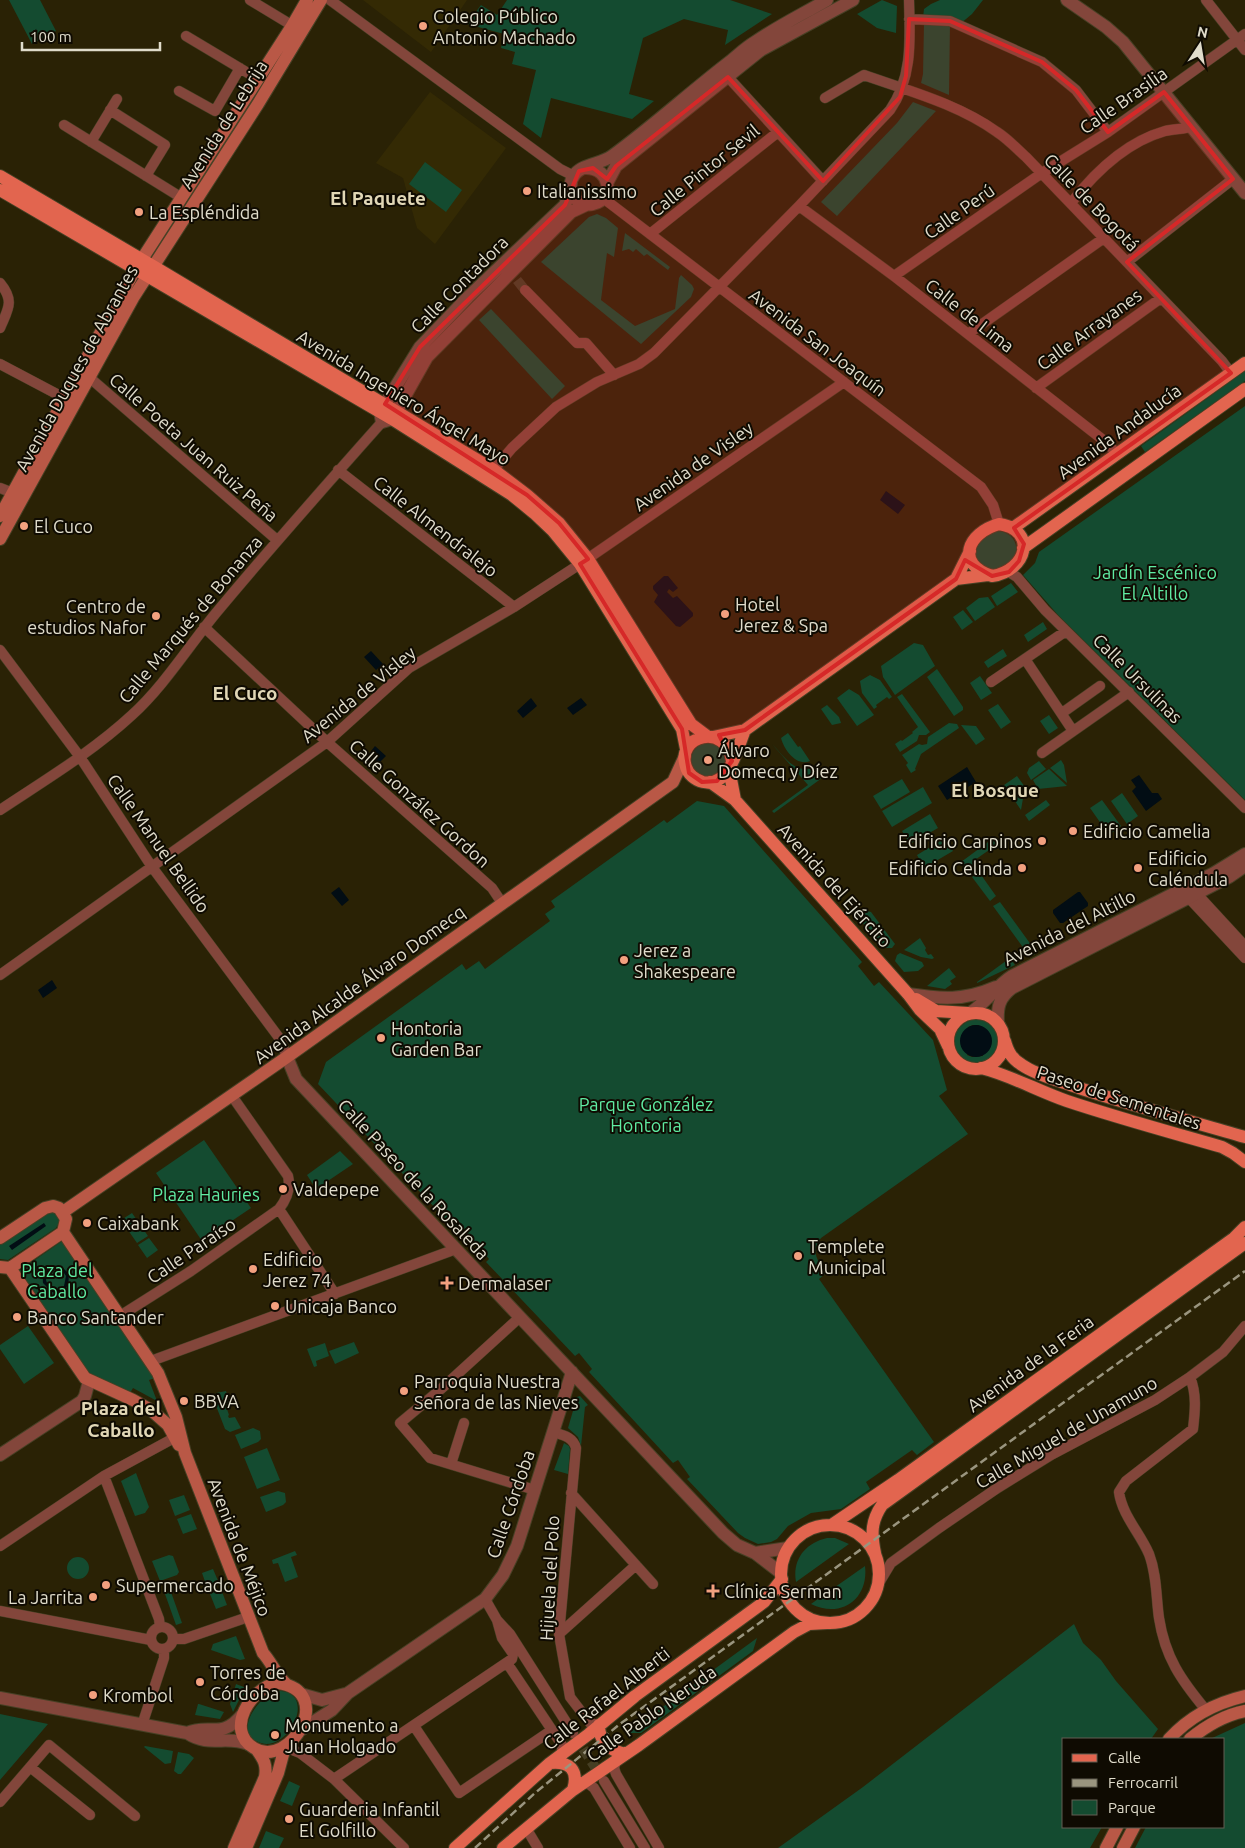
<svg xmlns="http://www.w3.org/2000/svg" width="1245" height="1848" viewBox="0 0 1245 1848" font-family="Ubuntu,sans-serif">
<rect width="100%" height="100%" fill="#2a2205"/>
<path fill="#342a04" d="M363 0H467L431 52Z
M430 92 506 148 435 244 417 228 403 178 376 163Z"/>
<path fill="#144b30" fill-rule="evenodd" d="M9 0H40L56 31 32 44Z
M507 0H730L772 14 725 45 728 30 684 19 643 38 629 94 654 101 632 119 551 98 541 138 523 124 536 70 512 64 515 52 501 48 504 34 467 24 481 5 497 15Z
M882 0 897 6 896 33 877 28 857 14Z
M940 0H983L972 14 960 24 923 18 924 9 931 4Z
M924 23 950 24 949 95 921 83 923 74Z
M913 102 936 111 837 216 821 202 897 123Z
M425 162 462 190 446 212 409 184Z
M597 214 606 218 618 228 614 257 607 253 601 300 635 326 675 309 679 278 681 275 692 285 694 289 691 297 641 344 541 262 589 217Z
M625 233 670 267 668 270 647 254 644 256 636 249 633 252 629 249 622 251Z
M491 309 565 386 552 399 479 320Z
M1245 371V381L1145 452 1141 446Z
M1245 406V800L1058 615 1023 575 1035 563 1039 552Z
M996 531C1013 531 1023 547 1011 561 1006 566 1000 568 993 570 964 558 973 542 996 531Z
M1011 583 1018 592 997 606 991 596Z
M988 597 995 607 975 621 966 608 979 598Z
M963 610 973 622 962 630 953 617Z
M1043 622 1047 629 1028 642 1024 635Z
M914 643 923 645 935 666 895 695 883 677 881 666Z
M1003 649 1007 656 988 668 984 662Z
M937 669 963 707V710L954 716 927 677Z
M870 675 880 680 892 697 889 699 887 697 876 705 877 707 874 709 862 693 860 681Z
M980 676 992 693 981 700 970 683Z
M849 689 859 695 874 715 857 726 837 698Z
M902 694 930 732 926 735H919L917 741 900 752 895 744 901 740 902 741 913 733 912 732 918 727 897 697Z
M998 704 1011 722 1001 729 988 710Z
M827 705 839 717 841 723 832 725 821 709Z
M1049 715 1058 728 1049 734 1040 721Z
M949 723 957 724 959 728 921 754 915 769 916 770 911 773 906 765 908 763 902 755 919 744 922 745 927 744 928 737Z
M961 725 976 726 985 739 976 745Z
M788 733 798 747 800 746 810 761C797 767 784 750 781 738Z
M691 760a17 17 0 1 1 34 0a17 17 0 1 1-34 0Z
M772 744C784 756 795 775 814 767L822 778 774 813 772 811 808 785Z
M1061 760 1064 765 1067 783 1050 768Z
M1039 761 1046 769 1031 780 1027 773 1029 768Z
M1049 769 1067 786 1038 789 1033 780Z
M1017 776 1025 787 1021 810 1004 785Z
M902 779 910 792 881 809 873 796Z
M923 787 932 803 892 827 882 811Z
M1122 793 1138 816 1127 824 1111 801Z
M1046 800 1050 805 1029 821 1025 815Z
M1102 800 1121 826 1109 835 1090 808Z
M697 801 724 806 862 962 858 966 874 986 879 982 933 1040 947 1090 939 1096 968 1134 821 1238C810 1252 818 1261 826 1273L819 1279 934 1442 917 1455 912 1450 866 1482 870 1489 841 1509 811 1513 788 1526 777 1539 771 1542 758 1544 745 1538 738 1533 687 1479 690 1477 678 1460 673 1463 589 1372 592 1369 579 1353 575 1356 486 1262 489 1259 476 1243 471 1246 318 1084 326 1062 462 964 466 970 479 961 485 969 550 921 545 914 555 907 551 901 664 820 667 823Z
M930 814 938 828 910 844 902 831Z
M995 837 999 843 972 862 974 866 968 871 961 862Z
M945 838 953 851 924 868 917 855Z
M979 872 996 896 990 901 972 877Z
M1000 902 1037 953 1030 957 993 906Z
M867 911 871 912 895 944 892 948H884L860 920 861 916Z
M920 938 926 948 925 950 928 955 931 954 934 958 932 959 921 957 904 950Z
M900 953 922 962 924 966 918 971 904 972 895 961 897 955Z
M1010 958 1015 965 977 983V982Z
M949 968 956 977 950 981 952 984 945 989 927 986Z
M974 1019C1025 1024 984 1088 958 1054 947 1039 959 1023 974 1019ZM973 1025H979L983 1056 972 1057 967 1055 968 1027Z
M204 1140 251 1208 202 1241 156 1173Z
M340 1151 353 1164 316 1189 307 1175Z
M52 1212 57 1214 60 1221 56 1228 8 1260 0 1259V1244L46 1213Z
M132 1213 148 1236 137 1243 121 1220Z
M149 1238 158 1250 147 1258 138 1245Z
M62 1241 155 1378 149 1380 157 1401 133 1388 130 1393 87 1372 19 1271Z
M28 1326 54 1363 24 1384 0 1349V1345Z
M354 1342 359 1353 335 1364 329 1351Z
M325 1343 329 1356 316 1361 317 1366 314 1367 307 1349Z
M226 1391 230 1404 226 1406 229 1415 228 1416 229 1418 235 1417 241 1428 230 1432 225 1429 213 1398 216 1393Z
M580 1396 588 1405 585 1407 581 1446 578 1437 568 1428 577 1397Z
M253 1428 260 1431 261 1439 258 1442 241 1449 235 1435Z
M564 1443 569 1446 570 1449 568 1474 554 1470Z
M267 1448 280 1480 257 1489 244 1457Z
M136 1473 149 1507 145 1513 135 1516 121 1481Z
M278 1491 285 1493 286 1502 283 1505 266 1512 260 1497Z
M184 1495 190 1510 175 1516 169 1500Z
M191 1514 197 1529 183 1534 177 1519Z
M827 1538H835L849 1544 796 1582C792 1560 805 1543 827 1538Z
M295 1551 297 1555 291 1557 298 1577 285 1582 278 1563 273 1564 272 1560Z
M169 1555 173 1556 179 1572 177 1575 160 1581 152 1561Z
M67 1568a11 11 0 1 1 22 0a11 11 0 1 1-22 0Z
M865 1566C869 1599 841 1619 811 1604Z
M213 1569 219 1583 207 1587 202 1573Z
M221 1589 227 1605 216 1609 210 1594Z
M171 1592 182 1623 176 1625 165 1594Z
M1074 1624 1083 1643 1101 1660 1116 1681 1158 1729 1151 1739H1064V1827H1102L1090 1848H778L863 1787Z
M236 1636 245 1659 240 1660 211 1650 213 1644Z
M757 1638 753 1651 641 1733H627Z
M236 1684 249 1689 239 1700 233 1712 230 1704Z
M276 1691C319 1689 290 1752 261 1743 231 1734 258 1697 276 1691Z
M198 1704H199L224 1712 220 1719 195 1715Z
M0 1714 48 1724 0 1780Z
M1245 1723V1848H1135L1146 1827H1224V1739H1210Z
M145 1746 173 1751 171 1763 165 1764 144 1747Z
M178 1752 189 1754 194 1758 181 1774H178L174 1771Z
M289 1781 300 1786 292 1806 280 1801Z
M266 1831 284 1838 279 1848H259Z"/>
<path fill="#020d14" fill-rule="evenodd" d="M886 491 905 505 898 514 880 500Z
M664 576H668L678 588 673 592 669 589 667 592 673 598 677 596 693 613V616L680 627 676 626 654 602 658 595 653 589V586Z
M371 651 383 664 376 670 364 657Z
M531 698 537 706 523 718 517 711Z
M581 698 587 705 573 715 567 708Z
M375 746 386 756 378 764 368 755Z
M967 767 976 782 947 800 938 786Z
M1139 775 1152 793H1158L1162 799 1146 811 1132 791 1136 787 1131 780Z
M339 887 349 900 342 906 331 893Z
M1078 892H1080L1088 903V906L1063 923H1060L1053 913V910Z
M52 980 57 988 43 998 38 990Z
M960 1041a16 16 0 1 1 32 0a16 16 0 1 1-32 0Z
M44 1223 46 1226 12 1250 9 1246Z
M53 1266 62 1267 68 1273C71 1286 64 1294 52 1292L43 1283C42 1275 45 1270 53 1266ZM55 1269 62 1270 66 1276 64 1286 58 1289 48 1286 46 1280 47 1274Z"/>
<g fill="none" stroke-linecap="round" stroke-linejoin="round">
<path stroke="#453e23" stroke-width="10" stroke-dasharray="10 5" stroke-linecap="butt" d="M517 280 525 290
M575 1736 602 1778"/>
<defs>
<path id="minor" d="M250 0 298 29
M330 0 560 169 574 176
M1206 0 1245 50
M909 19 950 21 1042 62 1076 90 1108 132
M186 36 258 79
M728 77 823 181
M179 91 215 111 240 68
M825 98 864 75C909 91 958 104 997 132 1008 139 1017 149 1026 157L1222 361 1231 373
M110 110 165 145 146 176
M64 125 182 198
M91 142 117 99
M603 198 981 487 993 505 999 524
M1071 203C1095 172 1126 142 1165 131 1174 129 1184 129 1192 127
M799 206 894 276 1107 443 1117 454
M650 234 778 132
M1127 262 1233 179
M894 276 1042 173 1108 132 1245 34
M0 283C15 301 8 309 0 328
M525 290 577 343H586L614 375
M968 334 1104 238
M0 364 70 401
M90 378 277 540
M1036 388 1161 298
M338 470 514 607
M489 475 512 448 556 407 597 382 639 364 654 353 799 206 890 110C913 77 910 39 909 0
M0 488 18 495
M1009 572 1017 577 1045 610 1245 808
M204 627 327 742 492 888 502 903
M0 650 80 757 152 867 280 1039 287 1057
M1025 659 1073 731
M991 682 1066 631
M1062 713 1100 686
M1042 753 1129 692
M0 810C45 780 92 752 132 715 164 686 188 647 216 613 270 548 326 485 382 422
M1196 893 1245 946
M1188 897 1245 958
M0 975 327 742 409 668 514 607 580 564 844 382
M279 1209 335 1294
M120 1316 191 1271 279 1209C287 1199 291 1189 288 1176L232 1096
M520 1317 441 1389 400 1423 430 1458 535 1490
M151 1361 456 1249
M1190 1377C1197 1394 1195 1412 1193 1429L1126 1481 1119 1492C1122 1515 1140 1533 1149 1554 1157 1575 1156 1597 1159 1618 1165 1657 1181 1680 1206 1710
M553 1432C563 1435 573 1437 576 1448L559 1634 570 1697 590 1723 599 1725
M451 1464 464 1423
M104 1476 159 1619 160 1627
M571 1493 653 1584
M0 1546 104 1476 174 1438
M879 1583 891 1563 939 1528 996 1489 1051 1455 1155 1400 1190 1377 1223 1352 1245 1326
M485 1599 497 1620 510 1634 573 1733
M0 1611 151 1640
M151 1638a11 11 0 1 1 22 0a11 11 0 1 1-22 0Z
M559 1634 636 1565
M173 1639H184L248 1617
M507 1663 562 1745V1754
M142 1725 164 1658V1649
M414 1726 459 1793 552 1730
M285 1747 300 1753 334 1779 404 1848
M616 1761 614 1768 616 1774 659 1848
M30 1767 90 1815
M334 1779 512 1659 513 1654 502 1638 497 1620
M604 1781 645 1848
M582 1783 589 1784 594 1788 630 1848
M0 1802 49 1745 135 1816
M526 1828 538 1848"/>
<path id="tertiary" d="M1067 0 1106 27 1123 42 1245 193
M586 168C611 168 615 199 593 204 588 205 583 204 578 201 570 195 568 182 575 174 583 164 601 164 612 156 652 127 689 93 728 63 737 56 745 48 755 42 778 26 803 14 827 0
M607 183 616 166 761 50 853 0
M571 189 565 205 468 297 420 347 380 412 382 422 392 419 427 357 571 212 588 204
M908 994C941 999 964 1001 996 987
M970 1013C986 1003 996 986 1012 976L1214 873 1245 854
M998 1023C997 1007 999 998 1012 988L1229 877 1245 866
M287 1057 296 1079 723 1533 737 1545 755 1553 781 1573
M0 1455 82 1401 85 1396 89 1381
M755 1553 788 1548
M301 1694 322 1700 345 1694
M0 1698 187 1733C210 1748 225 1735 248 1744
M299 1731 332 1710 348 1693 485 1599 503 1575 517 1546 572 1372
M187 1733C210 1723 221 1740 242 1715"/>
<path id="secondary" d="M0 516 135 270 292 26 307 0
M0 539 133 298 258 104 321 0
M63 1212 287 1057 673 782 685 756
M63 1232 158 1373 176 1417 185 1453 263 1653C272 1663 276 1675 286 1684
M0 1238 45 1208 53 1206 59 1208 66 1219 63 1232 10 1268 0 1267
M10 1268 85 1378 133 1400 151 1410 168 1425 179 1445
M278 1683C337 1691 290 1770 254 1748 224 1730 251 1687 278 1683Z
M1169 1739C1190 1716 1215 1703 1245 1696
M1190 1739C1206 1726 1225 1715 1245 1711
M234 1848 265 1777C267 1765 264 1760 257 1750
M246 1848 278 1773 285 1747
M1106 1848 1117 1827
M1123 1848 1134 1827"/>
<path id="primary" d="M0 176 153 266 494 470 527 495 559 523 588 559 691 724 707 736
M0 190 392 419 512 495 534 513 553 531 580 564 682 729 686 749
M999 524C1038 530 1027 571 992 576 955 564 967 533 999 524Z
M1013 528 1245 363
M1023 548 1245 389
M956 579 970 551
M713 737 745 730 956 579 988 575
M732 761C727 722 675 735 686 767 688 774 695 780 703 782 730 788 737 748 745 730
M729 769 735 800
M710 782 735 800 908 994 920 1010 940 1029 948 1046
M916 999 936 1011 968 1013
M948 1041a28 28 0 1 1 56 0a28 28 0 1 1-56 0Z
M1005 1041C1008 1052 1012 1059 1022 1065 1038 1076 1061 1081 1079 1088 1134 1106 1190 1121 1245 1137
M981 1068C1010 1075 1038 1091 1067 1101 1118 1118 1170 1132 1222 1147L1233 1153 1245 1162
M833 1524 898 1480 1234 1238 1245 1227
M781 1574a49 49 0 1 1 98 0a49 49 0 1 1-98 0Z
M875 1553C871 1534 871 1521 882 1505L1245 1243
M599 1725C599 1742 610 1751 626 1754
M550 1763C570 1761 579 1770 573 1790
M455 1848 550 1763 589 1734 635 1696 764 1602 782 1579
M503 1848 573 1790 639 1745 794 1632 809 1624 827 1623"/>
</defs>
<use href="#minor" stroke="#474025" stroke-width="11"/>
<use href="#tertiary" stroke="#474025" stroke-width="14"/>
<use href="#secondary" stroke="#474025" stroke-width="14"/>
<use href="#primary" stroke="#474025" stroke-width="14"/>
<use href="#minor" stroke="#83463b" stroke-width="10"/>
<use href="#tertiary" stroke="#83463b" stroke-width="12"/>
<use href="#secondary" stroke="#b95846" stroke-width="12"/>
<use href="#primary" stroke="#e2654f" stroke-width="12"/>
<path stroke="#9a957f" stroke-width="2.5" stroke-dasharray="8 4" stroke-linecap="butt" d="M475 1848 535 1793 620 1724 1245 1271"/>
</g>
<path fill="#d62828" fill-opacity="0.2" stroke="#d62828" stroke-width="4" stroke-linejoin="round" d="M909 19 950 21 1042 62 1076 90 1108 132 1164 92 1233 179 1127 262 1231 373 1014 528 1024 544 1019 561 1009 572 992 576 965 560 956 579 826 672 745 730 719 735 732 761 717 781 702 782 689 773 682 729 580 564 588 559 559 523 527 495 385 404 420 347 565 205 579 171 593 168 607 179 616 166 728 77 823 181 900 97 906 76Z"/>
<g fill="#f2a07f" stroke="#0f0b02" stroke-width="2">
<circle cx="423" cy="26" r="5"/>
<circle cx="527" cy="191" r="5"/>
<circle cx="139" cy="212" r="5"/>
<circle cx="24" cy="526" r="5"/>
<circle cx="725" cy="614" r="5"/>
<circle cx="156" cy="616" r="5"/>
<circle cx="708" cy="760" r="5"/>
<circle cx="1073" cy="831" r="5"/>
<circle cx="1042" cy="841" r="5"/>
<circle cx="1022" cy="868" r="5"/>
<circle cx="1138" cy="868" r="5"/>
<circle cx="624" cy="960" r="5"/>
<circle cx="381" cy="1038" r="5"/>
<circle cx="283" cy="1189" r="5"/>
<circle cx="87" cy="1223" r="5"/>
<circle cx="798" cy="1256" r="5"/>
<circle cx="253" cy="1269" r="5"/>
<path d="M444.5 1275.5h5v5h5v5h-5v5h-5v-5h-5v-5h5z"/>
<circle cx="275" cy="1306" r="5"/>
<circle cx="17" cy="1317" r="5"/>
<circle cx="404" cy="1391" r="5"/>
<circle cx="184" cy="1401" r="5"/>
<circle cx="106" cy="1585" r="5"/>
<path d="M710.5 1583.5h5v5h5v5h-5v5h-5v-5h-5v-5h5z"/>
<circle cx="93" cy="1597" r="5"/>
<circle cx="200" cy="1682" r="5"/>
<circle cx="93" cy="1695" r="5"/>
<circle cx="275" cy="1735" r="5"/>
<circle cx="289" cy="1819" r="5"/>
</g>
<g text-anchor="middle" dominant-baseline="central" stroke-width="4" stroke-linejoin="round" paint-order="stroke">
<g font-size="18" fill="#e0dccb" stroke="#0f0b02" text-anchor="start">
<text x="433" y="16">Colegio Público<tspan x="433" dy="21">Antonio Machado</tspan></text>
<text x="537" y="191">Italianissimo</text>
<text x="149" y="212">La Espléndida</text>
<text x="34" y="526">El Cuco</text>
<text x="735" y="604">Hotel<tspan x="735" dy="21">Jerez &amp; Spa</tspan></text>
<text x="146" y="606" text-anchor="end">Centro de<tspan x="146" dy="21">estudios Nafor</tspan></text>
<text x="718" y="750">Álvaro<tspan x="718" dy="21">Domecq y Díez</tspan></text>
<text x="1083" y="831">Edificio Camelia</text>
<text x="1032" y="841" text-anchor="end">Edificio Carpinos</text>
<text x="1148" y="858">Edificio<tspan x="1148" dy="21">Caléndula</tspan></text>
<text x="1012" y="868" text-anchor="end">Edificio Celinda</text>
<text x="634" y="950">Jerez a<tspan x="634" dy="21">Shakespeare</tspan></text>
<text x="391" y="1028">Hontoria<tspan x="391" dy="21">Garden Bar</tspan></text>
<text x="293" y="1189">Valdepepe</text>
<text x="97" y="1223">Caixabank</text>
<text x="808" y="1246">Templete<tspan x="808" dy="21">Municipal</tspan></text>
<text x="263" y="1259">Edificio<tspan x="263" dy="21">Jerez 74</tspan></text>
<text x="458" y="1283">Dermalaser</text>
<text x="285" y="1306">Unicaja Banco</text>
<text x="27" y="1317">Banco Santander</text>
<text x="414" y="1381">Parroquia Nuestra<tspan x="414" dy="21">Señora de las Nieves</tspan></text>
<text x="194" y="1401">BBVA</text>
<text x="116" y="1585">Supermercado</text>
<text x="724" y="1591">Clínica Serman</text>
<text x="83" y="1597" text-anchor="end">La Jarrita</text>
<text x="210" y="1672">Torres de<tspan x="210" dy="21">Córdoba</tspan></text>
<text x="103" y="1695">Krombol</text>
<text x="285" y="1725">Monumento a<tspan x="285" dy="21">Juan Holgado</tspan></text>
<text x="299" y="1809">Guarderia Infantil<tspan x="299" dy="21">El Golfillo</tspan></text>
</g>
<g font-size="18" fill="#e0dccb" stroke="#0f0b02">
<text transform="translate(1123 100) rotate(-35)">Calle Brasilia</text>
<text transform="translate(223 124) rotate(-58)">Avenida de Lebrija</text>
<text transform="translate(704 170) rotate(-39)">Calle Pintor Sevil</text>
<text transform="translate(1092 202) rotate(46)">Calle de Bogotá</text>
<text transform="translate(959 211) rotate(-35)">Calle Perú</text>
<text transform="translate(459 284) rotate(-45)">Calle Contadora</text>
<text transform="translate(970 315) rotate(38)">Calle de Lima</text>
<text transform="translate(1089 329) rotate(-36)">Calle Arrayanes</text>
<text transform="translate(818 342) rotate(37)">Avenida San Joaquín</text>
<text transform="translate(76 368) rotate(-61)">Avenida Duques de Abrantes</text>
<text transform="translate(404 397) rotate(31)">Avenida Ingeniero Ángel Mayo</text>
<text transform="translate(1119 431) rotate(-36)">Avenida Andalucía</text>
<text transform="translate(194 447) rotate(41)">Calle Poeta Juan Ruiz Peña</text>
<text transform="translate(693 466) rotate(-35)">Avenida de Visley</text>
<text transform="translate(436 526) rotate(38)">Calle Almendralejo</text>
<text transform="translate(190 619) rotate(-50)">Calle Marqués de Bonanza</text>
<text transform="translate(1138 678) rotate(45)">Calle Ursulinas</text>
<text transform="translate(358 694) rotate(-39)">Avenida de Visley</text>
<text transform="translate(420 803) rotate(42)">Calle González Gordon</text>
<text transform="translate(159 843) rotate(55)">Calle Manuel Bellido</text>
<text transform="translate(835 885) rotate(48)">Avenida del Ejército</text>
<text transform="translate(1069 927) rotate(-27)">Avenida del Altillo</text>
<text transform="translate(359 984) rotate(-36)">Avenida Alcalde Álvaro Domecq</text>
<text transform="translate(1119 1097) rotate(18)">Paseo de Sementales</text>
<text transform="translate(414 1179) rotate(47)">Calle Paseo de la Rosaleda</text>
<text transform="translate(191 1250) rotate(-34)">Calle Paraíso</text>
<text transform="translate(1030 1363) rotate(-36)">Avenida de la Feria</text>
<text transform="translate(1066 1432) rotate(-30)">Calle Miguel de Unamuno</text>
<text transform="translate(510 1504) rotate(-71)">Calle Córdoba</text>
<text transform="translate(240 1547) rotate(69)">Avenida de Méjico</text>
<text transform="translate(549 1578) rotate(-87)">Hijuela del Polo</text>
<text transform="translate(606 1698) rotate(-38)">Calle Rafael Alberti</text>
<text transform="translate(651 1713) rotate(-35)">Calle Pablo Neruda</text>
</g>
<g font-size="18" fill="#60eba2" stroke="#0f0b02">
<text x="1155" y="572">Jardín Escénico<tspan x="1155" dy="21">El Altillo</tspan></text>
<text x="646" y="1104">Parque González<tspan x="646" dy="21">Hontoria</tspan></text>
<text x="206" y="1194">Plaza Hauries</text>
<text x="57" y="1270">Plaza del<tspan x="57" dy="21">Caballo</tspan></text>
</g>
<g font-size="19" font-weight="bold" fill="#e1d7b6" stroke="#0f0b02">
<text x="378" y="198">El Paquete</text>
<text x="245" y="693">El Cuco</text>
<text x="995" y="790">El Bosque</text>
<text x="121" y="1408">Plaza del<tspan x="121" dy="22">Caballo</tspan></text>
</g>
</g>
<rect x="1062" y="1738" width="162" height="90" fill="#0f0b02" stroke="#635f52"/>
<rect x="1072" y="1754" width="25" height="8" fill="#e2654f" stroke="#635f52"/>
<text x="1108" y="1763" font-size="15" fill="#e0dccb">Calle</text>
<rect x="1072" y="1779" width="25" height="8" fill="#9a957f" stroke="#635f52"/>
<text x="1108" y="1788" font-size="15" fill="#e0dccb">Ferrocarril</text>
<rect x="1072" y="1800" width="25" height="15" fill="#144b30" stroke="#635f52"/>
<text x="1108" y="1813" font-size="15" fill="#e0dccb">Parque</text>
<g transform="translate(1200 45) rotate(12)" stroke="#0f0b02" stroke-width="4" paint-order="stroke">
<path d="M0-4L9 19L0 12L-9 19Z" fill="#e0dccb"/>
<text y="-8" font-size="14" font-weight="bold" text-anchor="middle" fill="#e0dccb">N</text>
</g>
<path d="M22 42v8h138v-8" fill="none" stroke="#e0dccb" stroke-width="2.5"/>
<text x="30" y="42" font-size="15" fill="#e0dccb" stroke="#0f0b02" stroke-width="4" paint-order="stroke">100 m</text>
</svg>
